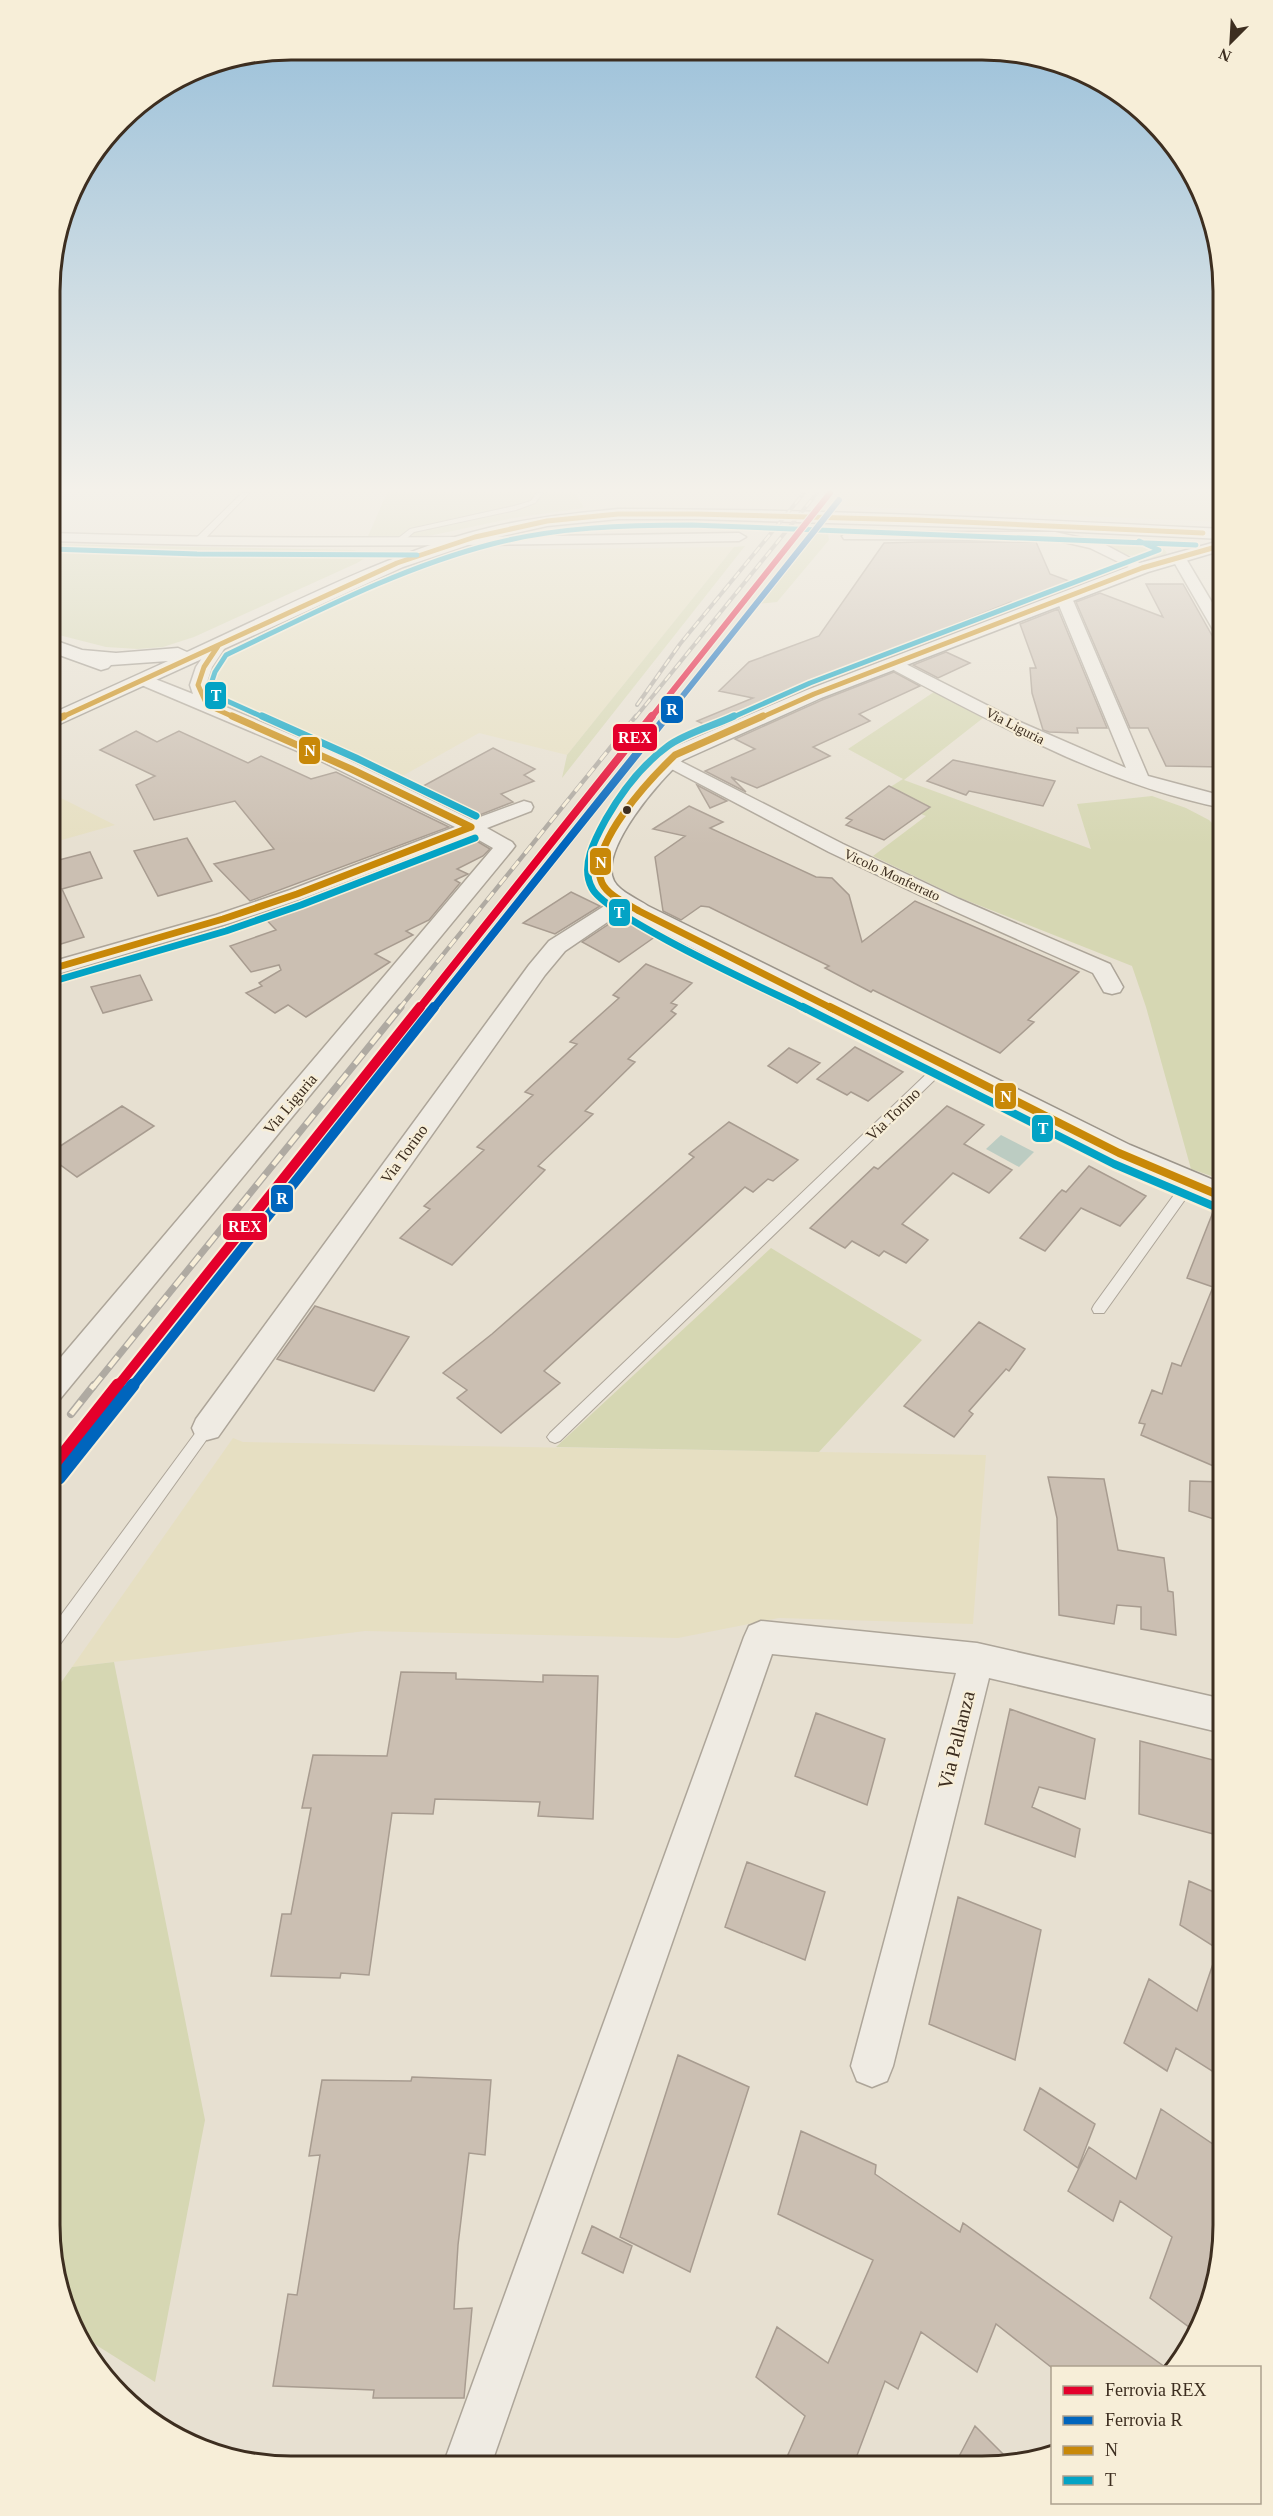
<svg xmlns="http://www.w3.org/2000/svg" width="1273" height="2516" viewBox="0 0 1273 2516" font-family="Georgia,serif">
<rect width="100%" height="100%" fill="#e7e0d1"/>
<path fill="#e6dfc2" d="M853 493H1223V522L844 506Z
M734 547 567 755 479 733 397 779 234 703 218 691 215 684 218 669 225 659 245 645 393 573 451 552 470 550Z
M51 793 115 825 51 843Z
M233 1438 243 1442 986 1455 973 1624 779 1618 678 1638 365 1631 72 1667Z"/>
<path fill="#d6d7b3" d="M387 493H575L584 508 513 518 396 543H365Z
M821 528 833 529 828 535 829 540 777 602 757 604Z
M1074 537C1095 538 1157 534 1167 553 1152 569 1094 543 1074 537Z
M51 544 354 550 370 555 357 563 194 637 163 647 138 649 106 647 51 633Z
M745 546 562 778 567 755 734 547Z
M934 692 983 718 904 780 1091 849 1077 804 1152 796 1186 808 1209 820 1217 828 1223 845V1180L1191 1169 1146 1007 1132 966 958 897 873 856 926 816 876 796 903 779 848 749Z
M771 1248 922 1340 819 1452 556 1447Z
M114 1662 205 2120 155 2382 77 2333 62 2303 50 2225V1698L72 1667Z"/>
<path fill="#bcccc2" d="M1001 1135 1034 1152 1019 1167 986 1149Z"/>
<path fill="#cbbfb2" stroke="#a89c90" stroke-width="1.5" d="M919 542H1036L1050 574 1077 584 1014 608 1011 602 918 639 925 642 806 688 712 728 697 721 753 698 719 691 749 662 819 636 884 543Z
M1146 584H1183L1223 655V767L1166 766 1148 728H1130L1076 602 1100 593 1163 617Z
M1058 609 1107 728H1077L1078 733 1049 732 1043 730 1032 693 1030 668H1036L1020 624Z
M946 652 970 663 938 678 913 665Z
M894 672 920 686 859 714 870 721 813 747 830 756 757 788 731 777 746 792 705 771 755 749 735 739 822 700Z
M136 731 157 742 179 731 248 763 261 756 311 779 336 772 449 827 250 901 214 864 274 849 235 801 154 820 136 785 155 776 100 750Z
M493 748 535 769 524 775 534 781 501 794 513 802 472 818 416 790Z
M953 760 1055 781 1043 806 969 791 966 795 927 781Z
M697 785 727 801 710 808Z
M889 786 930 807 884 840 846 825 852 820 846 818Z
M689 806 723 822 710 828 816 877 832 878 849 895 862 942 915 901 1079 972 1028 1020 1034 1022 1000 1053 873 990 871 992 825 968 829 966 709 907 701 906 681 920 663 911 655 857 685 836 653 829Z
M470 837 490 849 483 856 457 869 468 874 455 880 460 883 429 920 406 931 413 935 375 954 390 962 306 1017 288 1005 275 1013 246 993 262 986 259 983 281 970 279 965 251 972 230 946 276 930 262 915Z
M187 838 212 881 158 896 134 851Z
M90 852 102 878 62 889 84 937 51 947V862Z
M571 892 600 906 555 934 523 923Z
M621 916 659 934 619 962 582 942Z
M646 964 692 983 671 1003 677 1005 671 1011 676 1014 628 1059 635 1062 585 1111 593 1114 538 1166 545 1170 452 1265 400 1238 430 1209 424 1206 484 1150 477 1147 533 1095 525 1092 577 1044 570 1042 619 998 613 995Z
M140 975 152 1000 103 1013 91 987Z
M855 1047 903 1072 868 1101 851 1092 847 1095 817 1079Z
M789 1048 820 1063 797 1083 768 1066Z
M122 1106 154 1126 77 1177 51 1158V1152Z
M947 1106 984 1125 964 1144 1012 1170 989 1193 953 1173 902 1224 928 1240 906 1263 884 1251 879 1256 852 1241 845 1248 810 1228 874 1167 878 1169Z
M729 1122 798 1160 773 1181 768 1179 753 1192 745 1187 544 1371 560 1383 501 1433 457 1398 467 1390 443 1373 492 1334 694 1157 689 1154Z
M1089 1166 1146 1196 1120 1226 1081 1208 1045 1251 1020 1238 1058 1194 1062 1190 1066 1192Z
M1215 1207 1223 1210V1470L1141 1435 1145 1424 1139 1423 1152 1390 1162 1394 1172 1363 1181 1366 1213 1287 1187 1278Z
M315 1306 409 1337 374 1391 277 1359Z
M979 1322 1025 1349 1009 1371 1006 1369 969 1411 973 1414 954 1437 904 1406Z
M1048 1477 1104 1479 1118 1550 1164 1558 1168 1591 1173 1592 1176 1635 1141 1629V1607L1117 1605 1114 1624 1059 1615 1057 1518Z
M1190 1481 1223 1482V1522L1189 1511Z
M401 1672 456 1673V1679L543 1682V1675L598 1676 593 1819 538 1816 540 1802 476 1800 435 1799 433 1814 392 1813 369 1975 341 1973 340 1978 271 1976 282 1914H291L311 1808H302L313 1755 387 1756Z
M1010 1709 1095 1739 1085 1799 1039 1787 1032 1807 1080 1829 1075 1857 985 1824Z
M816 1713 885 1739 867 1805 795 1776Z
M1140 1741 1217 1761V1835L1139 1814Z
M747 1862 825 1892 805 1960 725 1927Z
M1189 1881 1223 1896V2078L1176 2048 1167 2071 1124 2043 1149 1979 1197 2011 1218 1949 1180 1925Z
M958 1897 1041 1930 1015 2060 929 2024Z
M678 2055 749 2087 690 2272 620 2237Z
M412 2077 491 2080 485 2155 469 2153 458 2245 454 2309 472 2308 464 2398H373L374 2390 273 2386 288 2294 297 2295 320 2155 309 2156 322 2080 411 2081Z
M1040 2088 1095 2124 1078 2168 1024 2130Z
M1161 2109 1223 2151V2242L1217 2268 1215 2266 1193 2330 1150 2298 1172 2237 1120 2201 1113 2221 1068 2191 1089 2147 1136 2179Z
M801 2131 876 2165 875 2174 960 2232 963 2223 1165 2367H1051L996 2324 977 2372 921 2332 898 2389 885 2381 853 2466H783L805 2416 756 2377 777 2327 828 2363 873 2260 778 2214Z
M592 2226 632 2246 623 2273 582 2253Z
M975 2426 1011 2462 982 2466H954Z"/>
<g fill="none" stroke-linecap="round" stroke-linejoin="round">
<defs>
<path id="lane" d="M242 493H249L200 544H194V540Z
M536 493H543L535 503 516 510 414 532 399 545 392 543 410 529 514 506 531 501Z
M944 1060 950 1064 948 1067 560 1441 555 1443 550 1441 547 1437 550 1433 940 1061Z
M1189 1179 1194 1181 1195 1184 1194 1187 1104 1313H1094L1092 1309 1094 1305 1184 1181Z
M207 1422 212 1424 215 1428 212 1432 56 1650 50 1652V1630L202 1424Z"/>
<path id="street" d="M849 532H1055L1100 542 1149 568 1142 572 1137 571 1090 548 1055 540 844 539 842 536Z
M51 533C281 541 510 537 739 533L746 537 739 541C510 545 281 549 51 541Z
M1178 553 1185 557 1223 621V638L1217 636 1215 633 1171 557Z
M1064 593 1072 598 1148 776 1223 796V808C1103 784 996 724 888 667L886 664 888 661H900L1020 722 1126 768 1056 598Z
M218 641 226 646 212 667 206 685 214 702 334 753 472 820 524 801 531 803 533 807 531 811 487 828 512 842 515 846 512 850 60 1399 50 1403V1370L493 848 470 835 304 898 230 923 51 976V962L216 915 290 890 455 827 321 761 139 684 137 680 145 675 193 694 190 685 196 667 212 643Z
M668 755 843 844 959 899 1110 964 1123 987 1120 992 1112 994 1104 992 1093 973 945 907 829 852 662 764 659 760 662 756Z
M624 896 631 898 634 902 631 906 565 951 545 975 218 1437 207 1440 196 1437 192 1428 196 1419 529 965 549 941 617 898Z
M761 1621 977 1643 1223 1699V1733L989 1678 893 2066 887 2081 872 2087 857 2081 851 2066 956 1673 772 1654 491 2465H443L744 1637 749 1626Z"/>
<path id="secondary" d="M618 509C820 509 1022 519 1223 529V539L994 528 696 519H618L547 526 480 541 403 567 51 728V714L168 661 111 665 108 668 101 670 51 652V639L82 650 116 653 178 648 187 652C279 610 371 561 469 533 518 519 568 514 618 509Z
M1223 540V550L1148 572 821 698 683 760C661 778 598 851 614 881 620 892 638 899 648 906L1130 1145 1223 1184V1208L1108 1161 630 916C616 907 595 897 589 881 577 848 643 771 667 750L807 690 1136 564Z"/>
</defs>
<use href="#lane" stroke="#ada599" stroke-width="2"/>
<use href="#street" stroke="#ada599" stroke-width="3"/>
<use href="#secondary" stroke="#9c958a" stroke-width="3"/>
<use href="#lane" fill="#efebe3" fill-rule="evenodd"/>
<use href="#street" fill="#efebe3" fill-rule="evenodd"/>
<use href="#secondary" fill="#efebe3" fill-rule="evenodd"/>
<defs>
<path id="rail-far3" d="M637 705 680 644 804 493
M635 718 817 493"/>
<path id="rail-far2" d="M399 1009 636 716"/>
<path id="rail-far1" d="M93 1387 401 1007"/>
<path id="rail" d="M71 1414 94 1385"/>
</defs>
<use href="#rail-far3" stroke="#afaaa2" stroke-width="4"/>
<use href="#rail-far2" stroke="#afaaa2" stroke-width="4.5"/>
<use href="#rail-far1" stroke="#afaaa2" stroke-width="7"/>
<use href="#rail" stroke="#afaaa2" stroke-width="8"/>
<use href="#rail-far3" stroke="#f7eed8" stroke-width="2" stroke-dasharray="8" stroke-linecap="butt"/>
<use href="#rail-far2" stroke="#f7eed8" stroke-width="3" stroke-dasharray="10" stroke-linecap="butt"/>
<use href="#rail-far1" stroke="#f7eed8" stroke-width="4.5" stroke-dasharray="13" stroke-linecap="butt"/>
<use href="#rail" stroke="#f7eed8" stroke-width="5" stroke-dasharray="16" stroke-linecap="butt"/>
<defs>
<path id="bus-1-far2" d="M218 646 204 667 198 685 207 705 236 718
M60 718 397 563 475 537 547 521 618 514H696L917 520 1203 533
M760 718 814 694 1142 568 1223 545"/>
<path id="bus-1-far1" d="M232 716 351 769 471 827
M763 716 675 755C651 778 585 847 602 883 608 896 628 904 639 911L833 1009
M51 722 64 716
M51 969 223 919 297 894 471 827"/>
<path id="bus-1" d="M830 1007 1119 1153 1223 1197"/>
<path id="bus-2-far2" d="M51 549 197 554 417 555
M265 718 216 696 211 684 215 672 226 655C312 614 399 568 492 544 557 527 625 525 692 525L1196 545
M731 718 810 683 1159 550 1139 541"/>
<path id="bus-2-far1" d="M262 716 356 758 476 816
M734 716C713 726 686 733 668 746 643 764 621 793 606 819 595 839 580 866 592 888 606 917 768 990 806 1009
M54 981 226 931 301 905 475 838"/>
<path id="bus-2" d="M803 1007 1114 1164 1218 1208"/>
</defs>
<use href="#bus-1-far2" stroke="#f7eed8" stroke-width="8"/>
<use href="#bus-1-far1" stroke="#f7eed8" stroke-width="10"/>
<use href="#bus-1" stroke="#f7eed8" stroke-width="13"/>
<use href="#bus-2-far2" stroke="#f7eed8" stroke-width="8"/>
<use href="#bus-2-far1" stroke="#f7eed8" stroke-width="10"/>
<use href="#bus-2" stroke="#f7eed8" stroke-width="13"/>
<use href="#bus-1-far2" stroke="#c88808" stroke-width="5"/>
<use href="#bus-1-far1" stroke="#c88808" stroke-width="7"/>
<use href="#bus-1" stroke="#c88808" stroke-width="8"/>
<use href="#bus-2-far2" stroke="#03a3c5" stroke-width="5"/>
<use href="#bus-2-far1" stroke="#03a3c5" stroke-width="7"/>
<use href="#bus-2" stroke="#03a3c5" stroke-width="8"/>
<defs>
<path id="rail-1-far3" d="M651 718 830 493"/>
<path id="rail-1-far2" d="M419 1009 652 716"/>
<path id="rail-1-far1" d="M117 1387 420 1007"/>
<path id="rail-1" d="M50 1471 118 1385"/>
<path id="rail-2-far3" d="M665 718 839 500"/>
<path id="rail-2-far2" d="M433 1009 667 716"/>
<path id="rail-2-far1" d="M132 1387 434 1007"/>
<path id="rail-2" d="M59 1478 133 1385"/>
</defs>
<use href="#rail-1-far3" stroke="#f7eed8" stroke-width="8"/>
<use href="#rail-1-far2" stroke="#f7eed8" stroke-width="10"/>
<use href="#rail-1-far1" stroke="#f7eed8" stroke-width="14"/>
<use href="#rail-1" stroke="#f7eed8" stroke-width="17"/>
<use href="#rail-2-far3" stroke="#f7eed8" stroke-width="8"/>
<use href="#rail-2-far2" stroke="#f7eed8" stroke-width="10"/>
<use href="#rail-2-far1" stroke="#f7eed8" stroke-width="14"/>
<use href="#rail-2" stroke="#f7eed8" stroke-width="17"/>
<use href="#rail-1-far3" stroke="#e4002b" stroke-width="6"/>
<use href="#rail-1-far2" stroke="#e4002b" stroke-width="8"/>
<use href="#rail-1-far1" stroke="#e4002b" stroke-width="10"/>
<use href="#rail-1" stroke="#e4002b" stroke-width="13"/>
<use href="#rail-2-far3" stroke="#0065bd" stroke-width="6"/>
<use href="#rail-2-far2" stroke="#0065bd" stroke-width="8"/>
<use href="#rail-2-far1" stroke="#0065bd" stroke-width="10"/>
<use href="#rail-2" stroke="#0065bd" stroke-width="13"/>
</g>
<linearGradient id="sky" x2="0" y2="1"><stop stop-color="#96bed9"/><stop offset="0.58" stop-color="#f4f1ea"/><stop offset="1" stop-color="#f4f1ea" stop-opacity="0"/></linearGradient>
<rect width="1273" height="845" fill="url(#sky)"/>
<circle fill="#3d2e20" stroke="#f7eed8" stroke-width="2" cx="627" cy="810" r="5"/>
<g text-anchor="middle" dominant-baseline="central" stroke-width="4.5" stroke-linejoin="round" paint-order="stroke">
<g font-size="14" fill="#3d2e20" stroke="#f7eed8">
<text transform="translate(1015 726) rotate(27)">Via Liguria</text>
<text transform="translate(892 875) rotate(25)">Vicolo Monferrato</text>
</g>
<g font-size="16" fill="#3d2e20" stroke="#f7eed8">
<text transform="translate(290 1104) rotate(-50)">Via Liguria</text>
<text transform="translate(893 1114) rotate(-44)">Via Torino</text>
<text transform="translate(404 1154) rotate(-54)">Via Torino</text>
</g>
<g font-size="20" fill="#3d2e20" stroke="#f7eed8">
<text transform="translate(956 1740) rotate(-76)">Via Pallanza</text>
</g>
</g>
<path d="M0 0H1273V2516H0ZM291 60H982A231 231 0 0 1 1213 291V2225A231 231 0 0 1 982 2456H291A231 231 0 0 1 60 2225V291A231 231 0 0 1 291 60Z" fill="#f7eed8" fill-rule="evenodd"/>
<path fill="none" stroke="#3d2e20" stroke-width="3" d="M291 60H982A231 231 0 0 1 1213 291V2225A231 231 0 0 1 982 2456H291A231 231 0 0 1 60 2225V291A231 231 0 0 1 291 60Z"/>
<g stroke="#f7eed8" stroke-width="2">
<rect x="204" y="681" width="23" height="29" rx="6" fill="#03a3c5"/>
<rect x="660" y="695" width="24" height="29" rx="6" fill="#0065bd"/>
<rect x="612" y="723" width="46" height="29" rx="6" fill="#e4002b"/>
<rect x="298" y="736" width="23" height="29" rx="6" fill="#c88808"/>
<rect x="589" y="847" width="23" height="29" rx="6" fill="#c88808"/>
<rect x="608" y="898" width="23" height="29" rx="6" fill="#03a3c5"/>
<rect x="994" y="1082" width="23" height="28" rx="6" fill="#c88808"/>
<rect x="1031" y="1114" width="23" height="29" rx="6" fill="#03a3c5"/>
<rect x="270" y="1184" width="24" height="29" rx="6" fill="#0065bd"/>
<rect x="222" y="1212" width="46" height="29" rx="6" fill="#e4002b"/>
</g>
<g font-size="16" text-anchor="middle" font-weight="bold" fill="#fff">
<text x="216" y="701">T</text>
<text x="672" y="715">R</text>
<text x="635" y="743">REX</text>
<text x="310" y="756">N</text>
<text x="601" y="868">N</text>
<text x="619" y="918">T</text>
<text x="1006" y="1102">N</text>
<text x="1043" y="1134">T</text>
<text x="282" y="1204">R</text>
<text x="245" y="1232">REX</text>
</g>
<rect x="1051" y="2366" width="210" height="138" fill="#f7eed8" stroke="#ada18e" stroke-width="1.5"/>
<rect x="1063" y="2386" width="30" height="9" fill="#e4002b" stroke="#ada18e" stroke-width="1.5"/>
<text x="1105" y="2396" font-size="18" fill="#3d2e20">Ferrovia REX</text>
<rect x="1063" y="2416" width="30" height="9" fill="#0065bd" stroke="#ada18e" stroke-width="1.5"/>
<text x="1105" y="2426" font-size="18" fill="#3d2e20">Ferrovia R</text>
<rect x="1063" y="2446" width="30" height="9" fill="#c88808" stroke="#ada18e" stroke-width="1.5"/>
<text x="1105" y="2456" font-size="18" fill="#3d2e20">N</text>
<rect x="1063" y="2476" width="30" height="9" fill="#03a3c5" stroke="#ada18e" stroke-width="1.5"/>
<text x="1105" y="2486" font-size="18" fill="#3d2e20">T</text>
<g transform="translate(1231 42) rotate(204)" stroke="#f7eed8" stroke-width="4.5" paint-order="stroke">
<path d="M0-4.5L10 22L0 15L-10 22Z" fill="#3d2e20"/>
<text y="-9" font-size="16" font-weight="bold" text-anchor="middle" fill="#3d2e20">N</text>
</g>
</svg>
